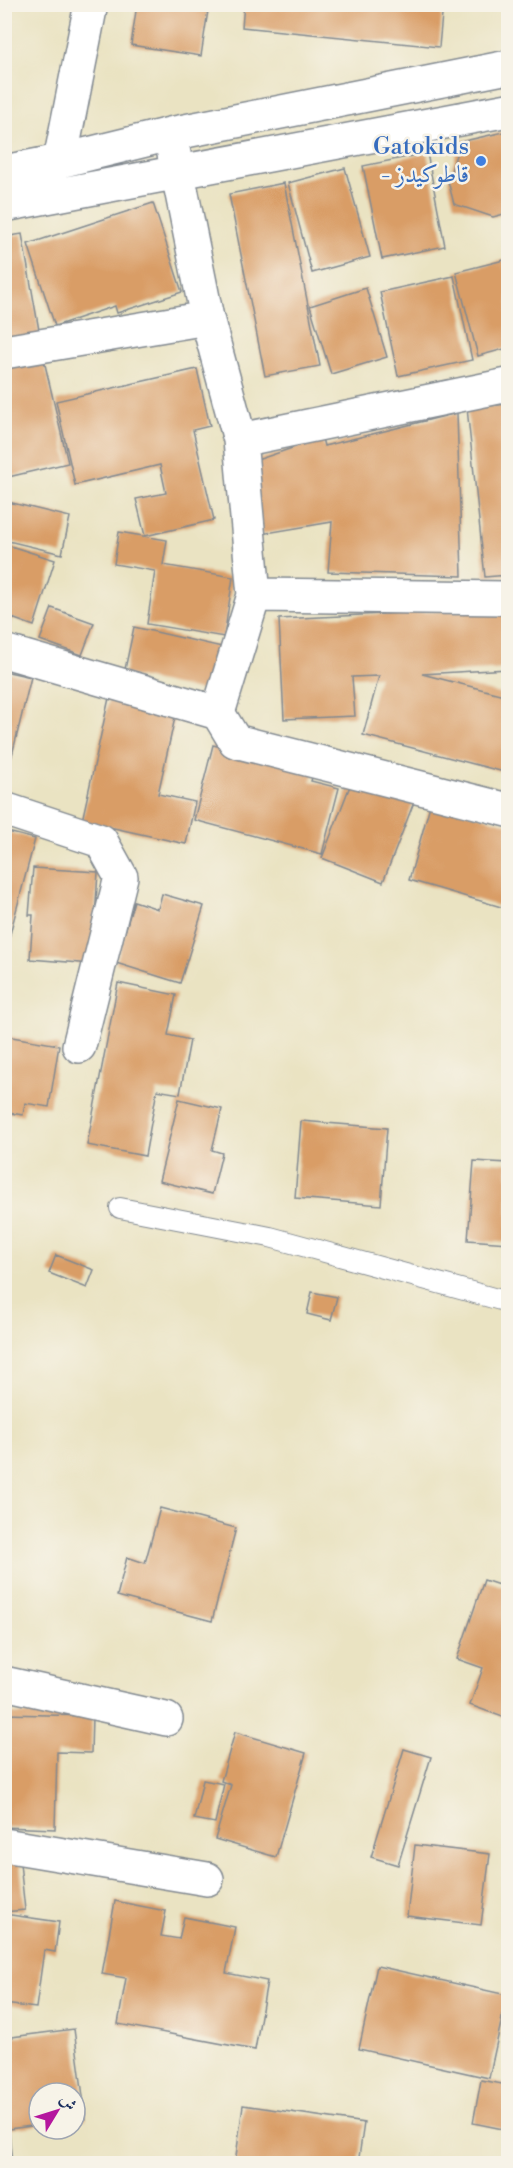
<svg xmlns="http://www.w3.org/2000/svg" width="513" height="2168" viewBox="0 0 513 2168" font-family="'Libre Bodoni',Amiri,serif">
<rect width="100%" height="100%" fill="#f7f3e8"/>
<filter id="ink" filterUnits="userSpaceOnUse"><feTurbulence type="fractalNoise" baseFrequency=".0167" numOctaves="2"/><feDisplacementMap in="SourceGraphic" scale="12" xChannelSelector="R" yChannelSelector="G"/><feConvolveMatrix kernelMatrix="1 2 1 2 8 2 1 2 1" color-interpolation-filters="sRGB"/></filter>
<filter id="wash" filterUnits="userSpaceOnUse"><feTurbulence type="fractalNoise" baseFrequency=".008" numOctaves="4" result="noise"/><feDisplacementMap in="SourceGraphic" scale="24" xChannelSelector="R" yChannelSelector="G"/><feGaussianBlur stdDeviation="1.35" result="paint"/><feColorMatrix in="noise" values="0 0 0 0 0 0 0 0 0 0 0 0 0 0 0 0 0 1.4 0 .05"/><feComposite in="paint" operator="in"/></filter>
<g filter="url(#wash)">
<rect width="100%" height="100%" fill="#eae3c2"/>
<g id="blocks">
<path fill="#d99d66" d="M137 4H209L201 56 131 45Z
M244 4H443L439 47 242 27Z
M508 131V213L493 217 454 204 448 181 460 142Z
M427 153 445 246 382 259 363 166Z
M345 168 370 257 312 273 288 183Z
M284 183 320 366 265 376 229 194Z
M153 203 182 292 117 313 115 306 55 326 28 244Z
M22 234 40 336 4 342V237Z
M508 259V348L478 356 456 272Z
M454 276 472 360 398 376 380 292Z
M366 288 387 357 331 374 310 306Z
M43 356 68 463 4 478V365Z
M197 369 210 426 193 430 214 520 145 536 136 499 166 493 160 465 75 485 56 401Z
M508 404V575L485 577 467 408Z
M457 413 462 576 328 572 332 522 261 534 254 461 322 438 324 446Z
M4 501 70 517 62 554 4 540Z
M119 532 167 540 163 565 233 577 224 637 147 624 155 571 114 564Z
M4 544 55 560 34 626 12 618 5 640Z
M52 608 94 623 82 655 40 640Z
M508 608V669L422 674 508 696V773L363 735 379 676 352 677 355 716 284 719 279 619Z
M134 627 222 647 212 693 124 674Z
M4 671 31 677 5 784H4Z
M109 698 176 713 158 794 195 802 186 844 82 821Z
M213 745 314 771 311 781 339 788 322 854 194 820Z
M353 778 414 802 383 882 322 858Z
M431 802 508 824V909L409 880Z
M4 831 35 839 5 953H4Z
M33 868 98 872 92 964 30 959 33 915H29Z
M162 894 204 906 180 983 116 963 134 901 158 909Z
M118 983 176 995 168 1035 190 1040 180 1094 157 1090 145 1156 87 1145Z
M6 1036 59 1045 49 1107 25 1103 23 1115 4 1112Z
M179 1099 222 1109 212 1150 222 1153 212 1194 159 1181Z
M301 1121 387 1128 381 1205 295 1198Z
M474 1161 508 1163V1243L468 1240Z
M56 1255 94 1270 87 1288 49 1273Z
M312 1292 337 1297 331 1320 307 1314Z
M160 1508 236 1528 212 1621 117 1596 127 1557 145 1563Z
M484 1580 508 1588V1719L470 1705 483 1668 457 1659Z
M4 1714 92 1716 91 1753 57 1752 55 1829 4 1827Z
M235 1732 306 1753 276 1857 215 1839 231 1785 221 1781Z
M404 1749 431 1757 398 1865 371 1857Z
M203 1780 224 1784 215 1823 194 1819Z
M415 1845 490 1854 481 1925 407 1916Z
M19 1854 25 1910 4 1912V1856Z
M115 1901 166 1911 161 1936 179 1939 184 1917 235 1927 226 1973 267 1981 255 2050 118 2024 126 1978 102 1974Z
M4 1914 59 1922 55 1952 44 1950 36 2008 4 2004Z
M377 1966 507 1995 489 2078 359 2049Z
M74 2029 86 2119 75 2121V2093H39V2125L9 2129 12 2164H4V2038Z
M481 2080 508 2085V2130L473 2123Z
M243 2105 364 2123 358 2164H235Z"/>
</g>
</g>
<g filter="url(#ink)">
<use href="#blocks" fill-opacity="0" stroke="#828990" stroke-width="1.5"/>
<g fill="none" stroke-linecap="round" stroke-linejoin="round">
<defs>
<path id="lane" d="M120 1208 270 1237 508 1302"/>
<path id="street" d="M170 134 207 318 240 440 254 595 218 713 235 741 508 810
M60 161 91 4
M4 172 60 161 170 134 508 67
M4 205 508 110
M4 352 207 318
M240 440 508 385
M254 595 508 598
M4 651 218 713
M4 809 101 841 121 877 79 1046
M4 1683 166 1719
M4 1845 207 1879"/>
</defs>
<use href="#lane" stroke="#828990" stroke-width="22"/>
<use href="#street" stroke="#828990" stroke-width="36"/>
<use href="#lane" stroke="#fff" stroke-width="20"/>
<use href="#street" stroke="#fff" stroke-width="33"/>
</g>
</g>
<circle fill="#3f7fe0" stroke="#f7f3e8" stroke-width="2" cx="481" cy="161" r="6"/>
<g text-anchor="middle" dominant-baseline="central" stroke-width="5" stroke-linejoin="round" paint-order="stroke">
<g font-size="24" fill="#366cbe" stroke="#f7f3e8" text-anchor="end">
<text x="469" y="147">Gatokids<tspan x="469" dy="28">- قاطوكيدز</tspan></text>
</g>
</g>
<rect width="513" height="2168" fill="none" stroke="#f7f3e8" stroke-width="24"/>
<g transform="translate(57 2111) rotate(52)"><circle r="28" fill="#f7f3e8" stroke="#9fa5b1" stroke-width="1.5"/>
<path d="M0-4.5L10 22L0 15L-10 22Z" fill="#b5179e"/>
<text y="-9" font-size="16" font-weight="bold" text-anchor="middle" fill="#1b2f5e">ش</text>
</g>
</svg>
